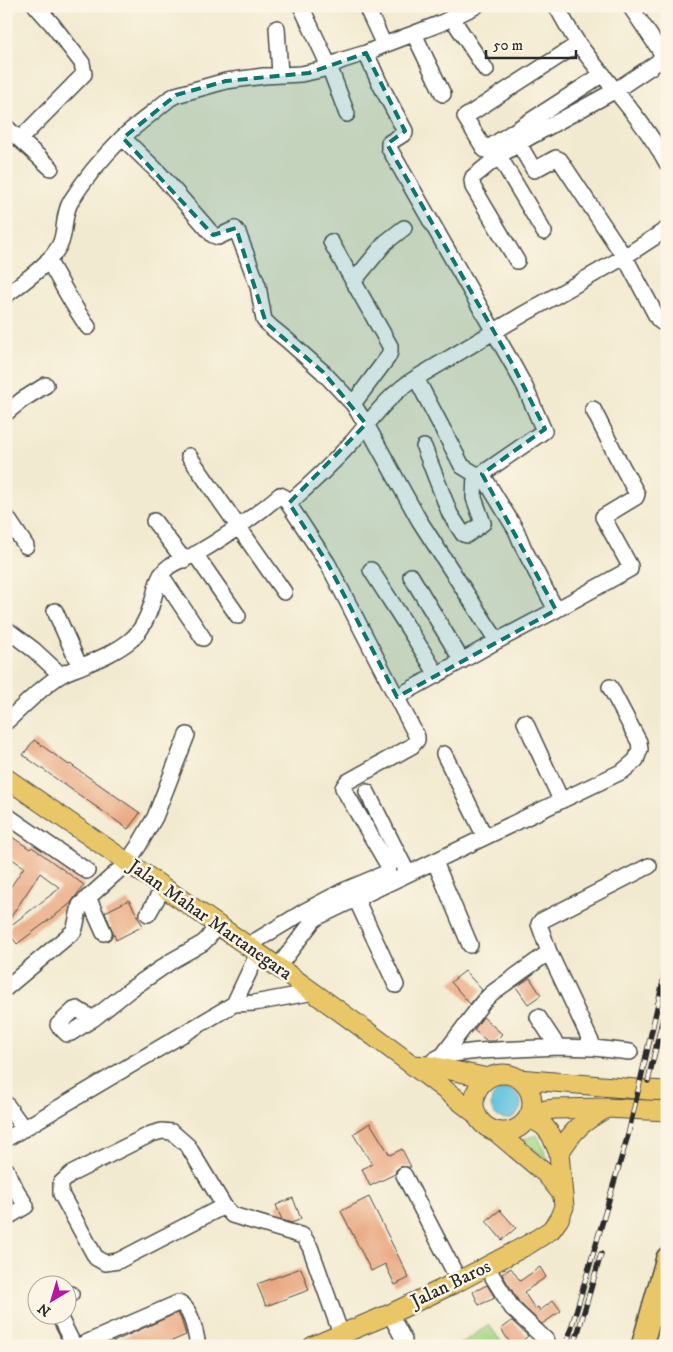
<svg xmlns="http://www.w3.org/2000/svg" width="673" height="1352" viewBox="0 0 673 1352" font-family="'IM FELL DW Pica',serif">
<rect width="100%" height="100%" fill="#fcf5e5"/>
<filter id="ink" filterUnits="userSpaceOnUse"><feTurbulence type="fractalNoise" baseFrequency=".02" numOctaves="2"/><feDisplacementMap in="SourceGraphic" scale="10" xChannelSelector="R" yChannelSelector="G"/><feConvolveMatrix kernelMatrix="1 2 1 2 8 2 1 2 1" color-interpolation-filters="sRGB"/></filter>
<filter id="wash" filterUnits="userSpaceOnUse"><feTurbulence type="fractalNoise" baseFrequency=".0096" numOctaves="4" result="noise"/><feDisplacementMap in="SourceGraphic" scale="20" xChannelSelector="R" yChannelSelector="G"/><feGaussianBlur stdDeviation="1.12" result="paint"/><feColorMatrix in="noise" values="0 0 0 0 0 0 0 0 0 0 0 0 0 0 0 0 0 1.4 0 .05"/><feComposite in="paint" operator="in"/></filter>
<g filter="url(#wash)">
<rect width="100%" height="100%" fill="#f2ead0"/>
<path fill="#a6d887" stroke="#688259" d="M537 1135 551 1167 544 1157 521 1140Z
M489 1325 504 1346H457Z"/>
<path fill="#60c3de" stroke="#467784" d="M491 1104a15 15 0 1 1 30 0a15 15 0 1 1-30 0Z"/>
<g id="blocks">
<path fill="#e7a279" d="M34 740 69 765 70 764 140 813 128 829 55 778 23 755Z
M6 833 30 849 32 847 84 885 70 904 17 944 6 929 60 888 40 873 6 924V894L24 867 6 855Z
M129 900 143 926 116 940 105 912Z
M465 971 482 990 470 1004 451 982Z
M530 978 541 995 528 1004 516 987Z
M483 1017 502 1034 495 1041H487L474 1030Z
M370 1123 390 1155 402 1149 411 1167H400L396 1170 395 1174 370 1186 362 1169 372 1164 353 1134Z
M369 1197 409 1278 395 1285 385 1264 371 1271 341 1211Z
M293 1198 301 1219 292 1223 282 1220 276 1205Z
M500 1210 516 1228 502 1240 486 1221Z
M540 1267 546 1277 524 1292 535 1309 538 1307 540 1311 553 1300 561 1311 542 1324 519 1302 502 1274 511 1268 520 1281Z
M301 1268 309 1290 266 1306 257 1284Z
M487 1285 495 1298 479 1305 473 1292Z
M177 1313 181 1319 186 1335 160 1346H114L113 1342Z
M512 1321 528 1336 517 1346H512L501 1329Z"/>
</g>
</g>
<g filter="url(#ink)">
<use href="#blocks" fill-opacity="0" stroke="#494844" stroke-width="1"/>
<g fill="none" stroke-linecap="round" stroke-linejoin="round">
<defs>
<path id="minor" d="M301 6 329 66 347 114
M366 6 384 45
M556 6C564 19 571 34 580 46 609 85 643 120 667 163
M452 18 486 70
M277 28 280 74
M414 34 443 94
M578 44 465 117 485 150 603 74
M6 127 51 168
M123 138 159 173 213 235 218 237 235 229 238 233 258 286 264 320 271 327 287 340 323 372 353 404 366 424 419 520 497 641
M20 139 84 74 82 63 52 24 36 6
M519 144 534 170 556 158 560 160 627 261 658 319 661 322H667
M499 156 544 232
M331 242 390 346V352L388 357 353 404
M48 260C61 282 73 307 88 327
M517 261 473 187 472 180 473 177 499 156 528 138 616 90 658 62 662 55 661 52 630 6
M353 282 386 242 404 228
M6 295C23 282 53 262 61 242 66 228 63 214 71 201 85 178 103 157 122 138 137 124 154 112 169 99L176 95 226 81 264 76 301 74 320 70 343 60 366 53 384 45 439 24 476 6
M416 378 522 315 624 257 667 229
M6 413 22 400 46 385
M424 447 450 514 463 534 467 535 483 523 474 498 475 474
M189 456 284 592
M482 474 516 530 524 549 556 610
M289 503C311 484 333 463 353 441 372 419 390 393 416 378L462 466 475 474H482L544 431 525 387 513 365 389 148V143L405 133V131L379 82 366 53
M6 516 26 546
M154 521 184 560
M195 554 238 616
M371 570C393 605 416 639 437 675
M161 575 203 638
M411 576 462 661
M55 611 80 667
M6 629 34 650 61 675
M397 697 497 641 556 610 630 569V566L603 517 636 497 637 494 617 457 593 409
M6 722C24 706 41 687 61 675 68 671 75 669 82 666 99 659 118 651 132 639 143 629 149 614 153 600 156 589 157 578 166 569 174 561 186 559 196 554 225 537 254 517 280 495L284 497 328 564 417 737V740L412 746 347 782 343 788 389 867 386 873 343 891 305 911 247 946
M525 722 561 800
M444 754 485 837
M367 792 408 874
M6 815 87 871
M435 862 470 945
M88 897 104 933
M356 899 396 985
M148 914 163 888
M278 967 313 921 318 917 623 771 636 760 640 749 639 742 610 687
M6 988 74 931 75 928 80 905 127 863 139 845 155 817 187 735
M234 1004 258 953
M538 1017 558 1047
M93 1019 77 1009 74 1010 58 1025 67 1034 71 1033 93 1019 131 989 173 960 203 943 208 938 217 925
M594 1048 549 952 539 924 541 921 649 866
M443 1055 483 1002 492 993 549 952
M431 1066 434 1060 443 1055 479 1051 558 1047 594 1048 630 1052
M6 1104 24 1129
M6 1139 234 1004 254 1003 314 992
M6 1169 12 1183 26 1206 6 1218
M404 1175 459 1281
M224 1206 118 1261 105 1263 96 1258 61 1194V1183L71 1174 151 1134 162 1131 172 1132 188 1146 224 1206 232 1215 303 1236 310 1247 341 1334
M486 1266 512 1308 546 1340
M68 1295 71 1294
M58 1314 74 1346
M390 1314 404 1340 401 1346
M79 1346 178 1303C191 1306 196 1334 198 1346"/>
<path id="major" d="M6 778C164 889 325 995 476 1114
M412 1065 431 1066 488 1078
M474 1103a29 29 0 1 1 58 0a29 29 0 1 1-58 0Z
M519 1079 648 1090 667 1091
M530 1118 546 1110 555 1109 606 1108 667 1111
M495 1131 546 1174 563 1195
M559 1153C574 1129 581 1123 605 1109
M313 1346 390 1314 459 1281 529 1244 551 1230 559 1219 564 1207 559 1153 551 1135 544 1126 530 1118"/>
<path id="highway" d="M642 1346 667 1258"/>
</defs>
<use href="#minor" stroke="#494844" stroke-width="18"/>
<use href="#major" stroke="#494844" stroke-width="21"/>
<use href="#highway" stroke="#494844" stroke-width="24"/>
<use href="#minor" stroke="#fff" stroke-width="15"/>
<use href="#major" stroke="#e9c769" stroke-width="19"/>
<use href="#highway" stroke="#e9c769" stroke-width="21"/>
<defs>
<path id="rail" d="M648 1081 667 1001
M566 1346 628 1135 667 964
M574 1346 601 1254"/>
</defs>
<use href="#rail" stroke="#2b2b2b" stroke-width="5.5"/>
<use href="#rail" stroke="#fcf5e5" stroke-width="4" stroke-dasharray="11" stroke-linecap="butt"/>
</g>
</g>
<path fill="#0f766e" fill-opacity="0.2" stroke="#0f766e" stroke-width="4" stroke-dasharray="10 6" stroke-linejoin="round" d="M366 53 405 131 387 144 513 365 545 429 482 474 556 610 397 697 328 564 289 503 366 424 323 372 266 323 236 228 213 235 123 138 176 95 226 81 309 73Z"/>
<g text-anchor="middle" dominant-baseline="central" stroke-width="5" stroke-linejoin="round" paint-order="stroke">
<g font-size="19" fill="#2b2b2b" stroke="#fcf5e5">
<text transform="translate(210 920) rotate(35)">Jalan Mahar Martanegara</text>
<text transform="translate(451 1284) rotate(-26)">Jalan Baros</text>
</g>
</g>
<rect width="673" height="1352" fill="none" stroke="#fcf5e5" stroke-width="25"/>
<g transform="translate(52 1300) rotate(218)"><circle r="24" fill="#fcf5e5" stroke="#a8a49b"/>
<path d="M0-4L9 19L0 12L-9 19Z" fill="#b5179e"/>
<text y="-8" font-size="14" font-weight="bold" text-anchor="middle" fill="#2b2b2b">N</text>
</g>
<path d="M486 50v8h90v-8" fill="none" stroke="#2b2b2b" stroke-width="2.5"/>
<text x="493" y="50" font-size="15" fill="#2b2b2b" stroke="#fcf5e5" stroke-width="4" paint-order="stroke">50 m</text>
</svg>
